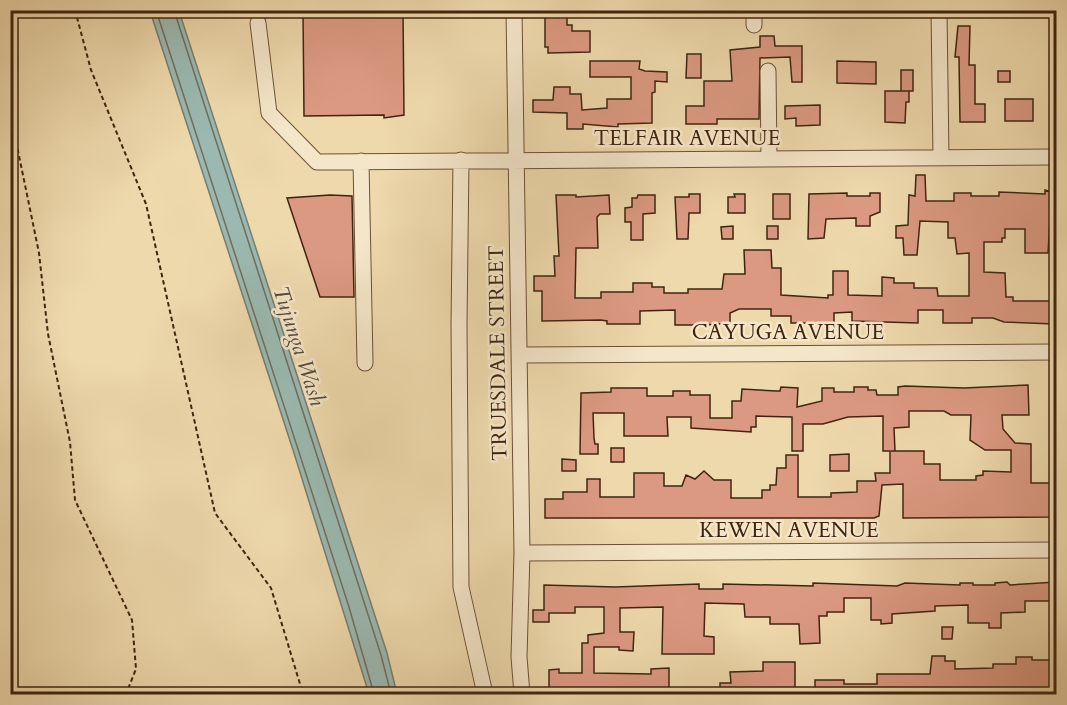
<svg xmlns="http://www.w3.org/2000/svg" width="1067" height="705" viewBox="0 0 1067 705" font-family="Cardo,serif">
<rect width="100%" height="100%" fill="#eed9ac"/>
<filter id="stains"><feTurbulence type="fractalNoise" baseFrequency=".00333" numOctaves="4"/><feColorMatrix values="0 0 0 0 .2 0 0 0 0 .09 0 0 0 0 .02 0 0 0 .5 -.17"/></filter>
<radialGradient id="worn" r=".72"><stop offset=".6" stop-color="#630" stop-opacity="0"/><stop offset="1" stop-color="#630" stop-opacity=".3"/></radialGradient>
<path fill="#9bb9b1" stroke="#777d70" stroke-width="1.5" d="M150 11H179L387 653 397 694H369L294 453Z"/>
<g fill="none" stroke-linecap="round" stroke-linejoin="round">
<path stroke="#6e6e60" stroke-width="1.5" d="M156 10 349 607 374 694
M174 10 381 655 391 694"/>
</g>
<path fill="#db9981" stroke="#41240f" stroke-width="1.5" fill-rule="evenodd" d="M303 10H403L404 115 384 118V115L304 116Z
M545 10H567V25H572V31H590V52L548 53V47H545Z
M958 26H970L969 65H975V104H985V122H960L959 57H955Z
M760 36H774L775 46H802V82H792L790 57 760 58 759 119H717V124H686V106H704V81H732L730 50 760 47Z
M701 54V78H686L687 54Z
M590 61H640L639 69 645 71 667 72V82L655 81V92L652 93V123L618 124V127L583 124V129H567V113L533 112V100H553L554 87H570V94H581L582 110 607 108V99H631V77H590Z
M837 61 876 62V84L837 83Z
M901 70H913V91H901Z
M998 71H1010V82H998Z
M885 91H909V102H906L905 123 885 122Z
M1005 99H1033V121H1005Z
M820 105V125L796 126V118L785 119V106Z
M916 175H925L926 201H954V193H971V196H999V192L1045 194V190L1056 193V220H1050L1048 253H1025V229H1005V238H1002V242H984V272L1005 273 1006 297H1013V301H1056L1054 324 1004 322 993 318H972V323H943V310H918V323L852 321V312L834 313V323H791V316H771V309H739L730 313V323L705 325H675V310L640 311V324H607V321L601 320 542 321V291H534V276H555L554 256H559L556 195H576V197L609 195 610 214H600L597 217 598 248H576L575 298H601V292H633V283H652V287H664V293H688V289H722L724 274H745L744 250H771L772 268H781V295L828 298V295H833V271H848V295L882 296V277L894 278V283H914V288H937L938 296H969V253L957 254 955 238H948V222L920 221 917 255H904L903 238H896V226L908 225 909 195 915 196Z
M847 193V196H870V193H880V212L870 216V226H856V218L826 219 824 238 808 239 809 194Z
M689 194H700V213H689L688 239H677L675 197H689Z
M734 194H745V213H728V197H735Z
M773 194H790V219H773Z
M330 195 352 196 354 297H320L287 198Z
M638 195H655V213L643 214V240H631V222H625V208L632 207V198H637Z
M733 226V239H722L721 227Z
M767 226H778V239H767Z
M1028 385 1029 415H1002L1003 429 1015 443 1031 444V483H1056V517L903 518V484L882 485 879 516 874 518H545V499H563V492H587V479H600V497H634V473H664V486H682L686 475 695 479 704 471 714 480H731V498H762V490H770V485H776L777 468H786V455H798V497H831V493L857 492V481H876L875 473H890V451H883V416L848 417 823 424H803V451H792V417L756 416V427H751V432L691 428V417H667L668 436H624V413H593L594 438 595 444H598V454H580L581 393 611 392V388H647V396H673V391H690V395H710V418H732V401H741L742 389 777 391H780L781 387 798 388 797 407 822 401V388H834V392H854V387H868V390H876L877 395H898V387L905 386 964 388ZM909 411H944L951 415H971L970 440 985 450H1011V472L983 471V475L976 476V480H940V464H924V451H891H895L894 428 909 427Z
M611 448H624V462H611Z
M849 454V471H830V455Z
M562 459 576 460V471H562Z
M1007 582 1010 585 1056 582V601H1025V612L1001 613V628H989V623H968V605L935 606V611L892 614V623L881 624V620H871V598H844V612H827V616H819L820 643 800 644 799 624H770V617H745L744 604 705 603 704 636 714 637V654H662L663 607 620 608V632H634L633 651 619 650V647H594V673L651 674V669L669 668V694H549V670L559 669V673H582V643H588V635L604 633V607H575V613H549V622H533V610H544V585L615 587 699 584V589H723V584L813 586V583L897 586 905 583 960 585V583H973V585H995V583Z
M942 627H953L952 639H942Z
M932 656H945V661H955V669L993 668V664H1016V657H1032V660H1056V694H815V680H844V684H877V674H930Z
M763 662H795V688H780V694H720V683H731L730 672 763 671Z"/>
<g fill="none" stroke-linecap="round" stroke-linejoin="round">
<defs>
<path id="minor" d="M514 10 522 553 519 657 522 694
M754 10V25
M939 10 941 158
M258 23 269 113 317 162 1056 157
M768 71 769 159
M461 160 459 325 461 587 485 694
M361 161 365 363
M519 355 1056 352
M522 553 1056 550"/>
</defs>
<use href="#minor" stroke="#6c5136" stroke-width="17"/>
<path stroke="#41240f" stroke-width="2" stroke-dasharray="4.5 3" stroke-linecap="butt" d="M75 10 91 70 146 204 215 513 271 588 303 694
M10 112 39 253 48 334 70 442 75 500 132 620 136 669 126 694"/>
<use href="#minor" stroke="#f4e6c9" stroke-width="15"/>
</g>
<g text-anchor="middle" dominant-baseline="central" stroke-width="5" stroke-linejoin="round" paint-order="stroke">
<g font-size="21" fill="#41240f" stroke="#f4e6c9">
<text x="687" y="138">TELFAIR AVENUE</text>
<text x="788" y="332">CAYUGA AVENUE</text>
<text transform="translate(498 353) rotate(-91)">TRUESDALE STREET</text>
<text x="789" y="530">KEWEN AVENUE</text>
</g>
<g font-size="22" font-style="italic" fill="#584938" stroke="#f4e6c9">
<text transform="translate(299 346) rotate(72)">Tujunga Wash</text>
</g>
</g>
<rect width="1067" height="705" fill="none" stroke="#eed9ac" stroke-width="36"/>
<rect x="12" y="12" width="1043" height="681" fill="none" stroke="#41240f" stroke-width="3"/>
<rect x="18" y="18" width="1031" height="669" fill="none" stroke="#41240f" stroke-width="1.5"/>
<rect width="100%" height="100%" filter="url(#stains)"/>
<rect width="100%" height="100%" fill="url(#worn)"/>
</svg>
